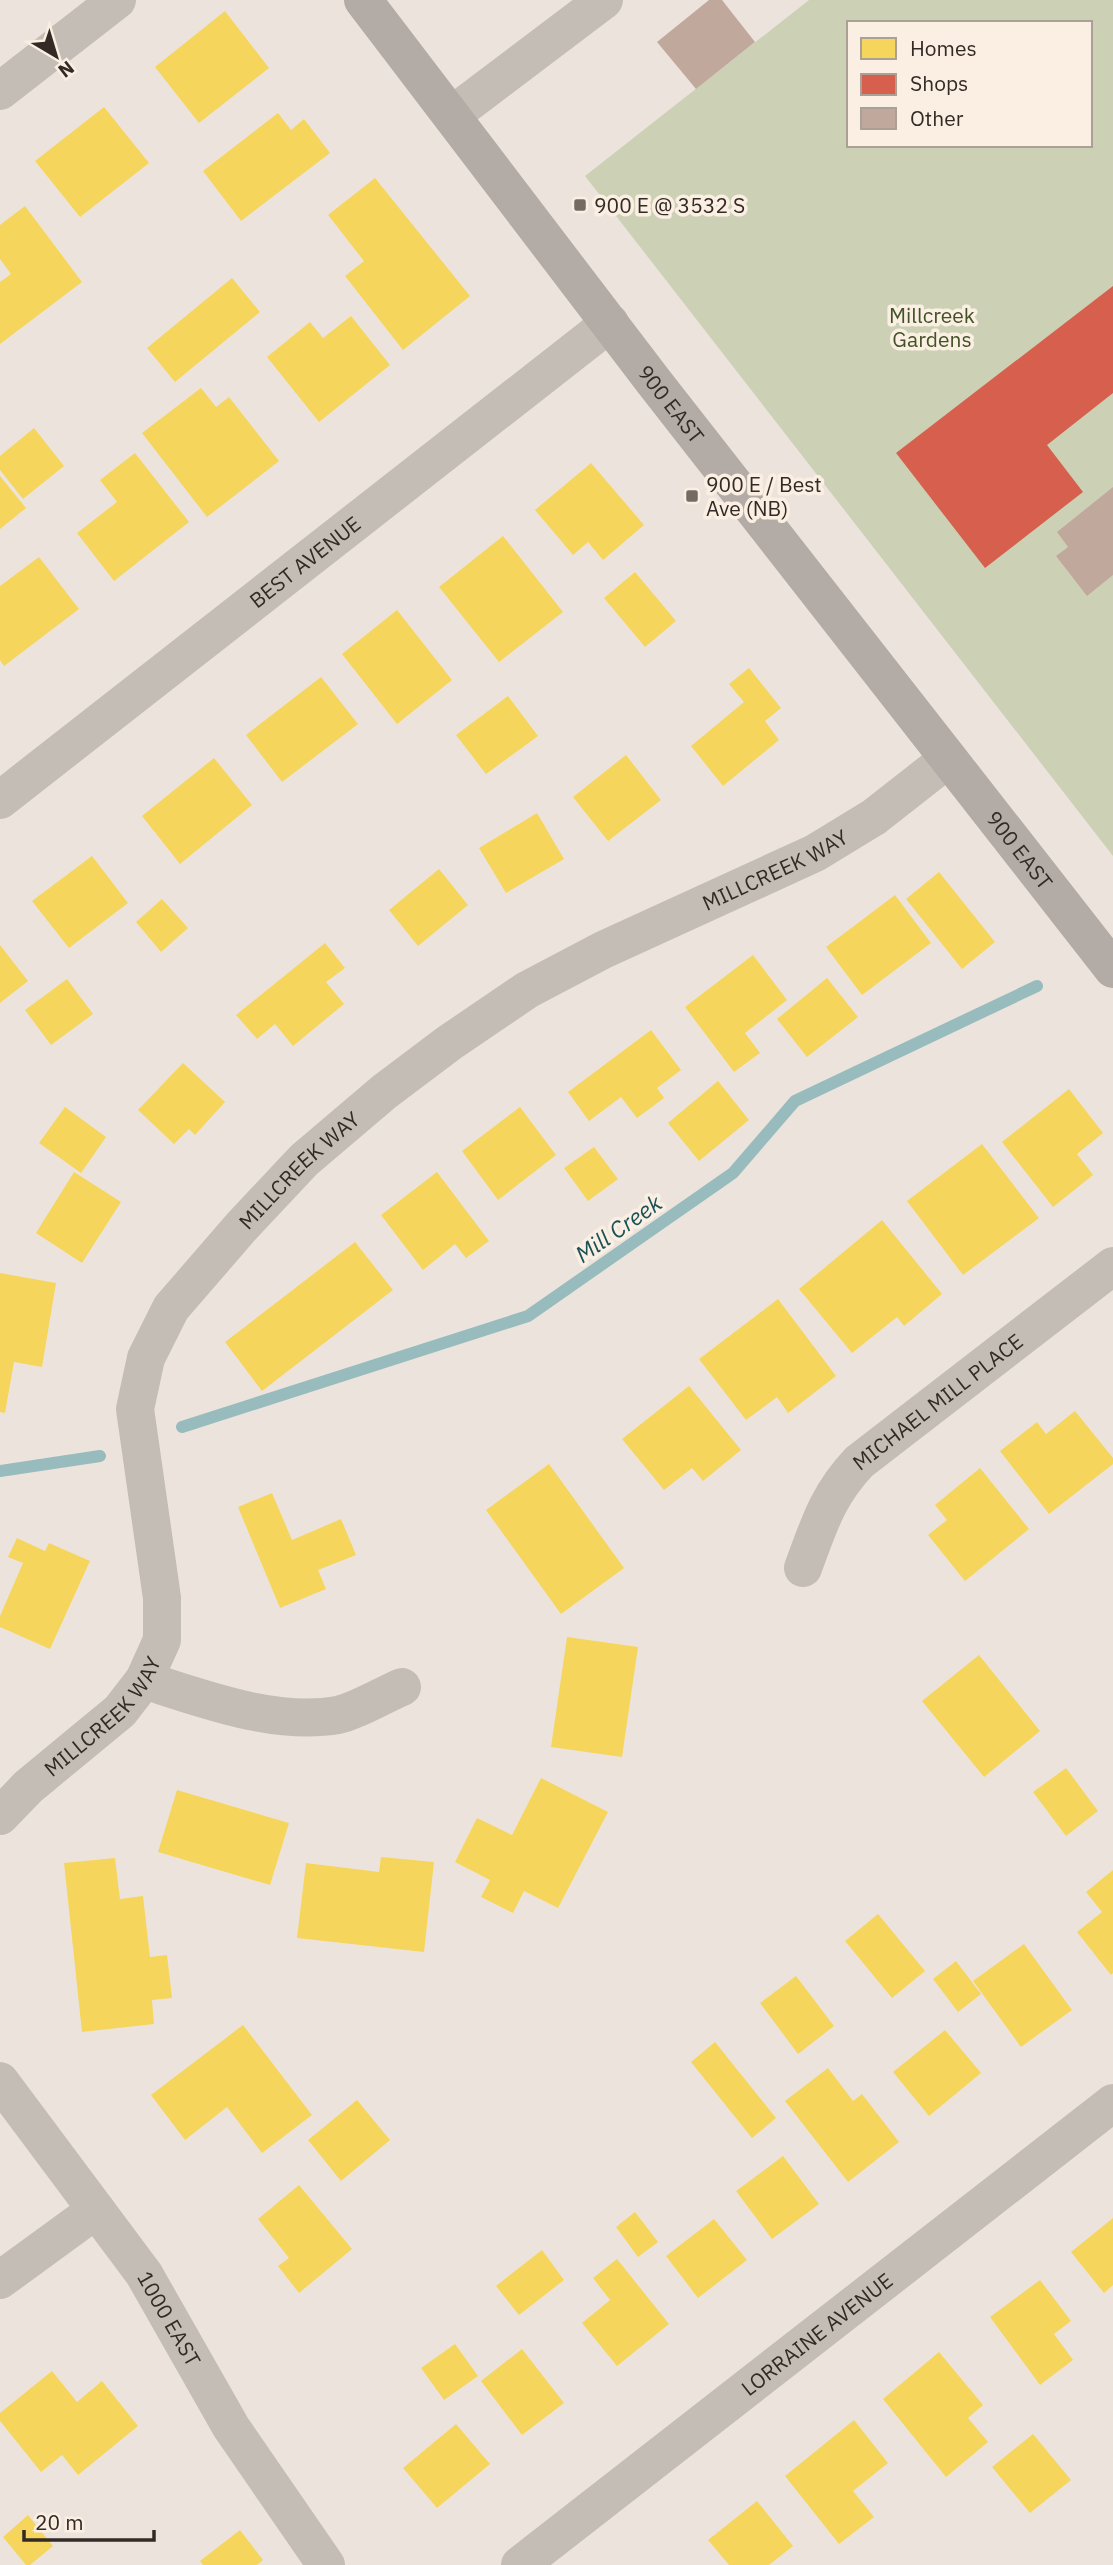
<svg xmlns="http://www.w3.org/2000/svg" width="1113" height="2565" viewBox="0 0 1113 2565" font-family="'IBM Plex Sans',sans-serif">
<rect width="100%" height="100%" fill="#ece4dc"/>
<path fill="#ccd1b6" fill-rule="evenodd" d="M809 0H1113V856L585 176ZM849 23H1090V145H849Z"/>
<path fill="#f6d55c" d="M225 11 269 68 199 123 155 67Z
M104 107 149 163 80 217 35 161Z
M278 113 291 130 304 119 330 153 241 221 203 171Z
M375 178 470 296 403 350 345 276 364 261 328 215Z
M25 206 82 282 0 344V282L11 274 0 259V225Z
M232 278 260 312 175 382 147 348Z
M351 316 390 365 319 422 267 357 310 322 323 338Z
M201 388 216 407 229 397 279 461 207 517 142 433Z
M34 428 64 466 23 499 0 470V456Z
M135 453 189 522 114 581 77 533 117 502 100 480Z
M591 463 644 525 603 560 588 542 573 555 535 510Z
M0 476 26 508 0 529Z
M503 536 563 612 499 662 439 587Z
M39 557 79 609 4 666 0 660V586Z
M635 572 676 621 645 647 604 598Z
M397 610 452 680 397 724 342 654Z
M749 668 781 708 765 721 779 740 723 786 691 746 744 702 729 684Z
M321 677 358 724 282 782 246 735Z
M508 696 538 736 486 774 456 735Z
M626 755 661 800 608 841 573 797Z
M214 758 252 805 180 864 142 816Z
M537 813 564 859 506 893 479 848Z
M92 856 128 903 69 948 32 901Z
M439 869 468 905 418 946 389 910Z
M939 872 995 942 962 969 906 899Z
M895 895 931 943 862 995 826 947Z
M162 899 188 928 161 952 136 922Z
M325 943 345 968 326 982 344 1004 293 1046 275 1024 257 1039 236 1015Z
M0 945 28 981 0 1003Z
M753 955 787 1000 745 1033 760 1053 734 1072 685 1007Z
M827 978 858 1017 807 1057 777 1019Z
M67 979 93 1014 51 1045 25 1010Z
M651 1030 681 1070 657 1088 664 1098 637 1118 621 1097 589 1121 568 1092Z
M183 1063 225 1102 195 1135 189 1129 174 1144 138 1110Z
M718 1081 749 1120 699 1161 668 1123Z
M1069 1089 1103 1133 1077 1154 1093 1175 1053 1207 1002 1142Z
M65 1107 106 1137 81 1173 39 1143Z
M520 1107 556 1155 498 1200 462 1151Z
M982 1144 1039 1218 963 1275 907 1201Z
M594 1147 618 1179 588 1201 564 1168Z
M74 1172 121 1202 82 1263 36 1233Z
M437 1172 489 1241 466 1258 455 1244 423 1270 381 1215Z
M882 1220 942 1294 904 1326 897 1317 852 1353 799 1289Z
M355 1242 393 1290 262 1391 225 1342Z
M0 1273 56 1283 42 1367 14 1362 5 1413 0 1412Z
M778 1299 836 1376 788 1413 777 1397 746 1420 699 1359Z
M689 1386 741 1450 703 1481 692 1468 664 1490 622 1439Z
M1075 1411 1113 1458V1464L1049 1514 1000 1451 1037 1422 1046 1434Z
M549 1464 624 1568 561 1614 486 1510Z
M980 1468 1029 1529 965 1581 928 1535 947 1520 935 1505Z
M272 1493 292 1540 341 1519 356 1555 318 1570 326 1589 280 1608 238 1507Z
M17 1538 45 1551 49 1543 90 1561 50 1649 0 1627V1616L23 1563 8 1557Z
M567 1637 638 1647 622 1757 551 1747Z
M979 1655 1040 1731 984 1777 922 1701Z
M1066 1768 1098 1811 1066 1836 1033 1792Z
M541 1778 608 1812 558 1908 524 1891 513 1913 481 1897 490 1880 455 1862 477 1818 512 1835Z
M177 1790 289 1823 270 1885 158 1852Z
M381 1857 434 1862 424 1952 297 1938 306 1863 379 1872Z
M115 1858 120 1899 143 1896 150 1957 167 1955 172 1998 152 2000 154 2024 82 2032 64 1863Z
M1113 1870V1973L1111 1975 1077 1932 1102 1912 1086 1892Z
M878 1914 925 1971 892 1998 845 1941Z
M1024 1944 1072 2010 1021 2047 973 1981Z
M956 1961 981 1994 958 2012 933 1979Z
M796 1976 834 2026 798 2054 760 2003Z
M243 2025 312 2115 262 2153 227 2107 185 2140 151 2095Z
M945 2030 981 2073 929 2116 893 2072Z
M715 2042 776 2118 752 2138 691 2062Z
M828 2068 853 2101 862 2094 899 2142 848 2182 785 2101Z
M357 2100 390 2140 341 2181 308 2140Z
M783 2156 819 2204 772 2239 736 2191Z
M299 2185 352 2249 299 2293 278 2266 289 2258 258 2219Z
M635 2212 658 2242 638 2257 616 2227Z
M1113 2218V2285L1104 2293 1071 2252Z
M714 2219 747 2260 698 2298 666 2256Z
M542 2250 564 2280 519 2315 496 2286Z
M617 2259 669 2324 617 2366 582 2323 610 2300 593 2278Z
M1040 2280 1071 2321 1054 2334 1073 2360 1040 2385 990 2317Z
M455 2344 478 2376 444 2400 421 2368Z
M522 2349 564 2403 522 2435 481 2381Z
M939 2352 983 2405 968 2418 988 2442 946 2477 883 2399Z
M52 2371 77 2402 102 2381 138 2426 78 2475 62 2455 41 2472 0 2421V2413Z
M854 2420 888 2463 853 2491 874 2517 839 2544 785 2476Z
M456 2424 490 2464 437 2508 403 2468Z
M1033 2434 1071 2480 1030 2513 992 2467Z
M757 2501 793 2546 769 2565H729L708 2540Z
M28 2515 53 2546 30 2565H26L3 2537Z
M240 2530 263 2560 257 2565H203L200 2561Z"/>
<path fill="#d6604d" d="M1113 286V393L1047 445 1083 492 985 568 896 453Z"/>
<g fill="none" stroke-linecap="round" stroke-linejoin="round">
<path stroke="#98bcbd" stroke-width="12" d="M182 1427 528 1316 733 1173 795 1101 1037 986
M0 1471 100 1456"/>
</g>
<path fill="#c1a89d" d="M709 0H722L755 42 696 89 657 42Z
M1113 487V575L1087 596 1056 556 1068 547 1057 532Z"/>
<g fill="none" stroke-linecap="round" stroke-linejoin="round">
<g stroke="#c4bdb6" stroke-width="38">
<path d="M0 91 117 0"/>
<path d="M452 115 604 0"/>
<path id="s1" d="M0 800 610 323"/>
<path id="s2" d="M803 1568C819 1525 827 1496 859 1462L1113 1266"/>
<path d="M144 1680C203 1699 275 1726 338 1715 357 1711 383 1695 402 1687"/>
<path id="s3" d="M0 1816 28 1787 120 1711 144 1680 162 1640V1598L135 1409 146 1358 171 1308 242 1226 304 1160 384 1092 449 1043 527 990 603 950 815 853 874 817 948 759"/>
<path id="s4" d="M0 2081 144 2274 231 2427 326 2565"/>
<path d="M0 2280 96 2210"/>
<path id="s5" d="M520 2565 1113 2103"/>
</g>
<path stroke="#b3aba5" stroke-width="38" id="s6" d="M363 0 654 382 1113 969"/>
</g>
<g fill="#746b65" stroke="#faefe2" stroke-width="2.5">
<rect x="573" y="198" width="14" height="14" rx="3.5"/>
<rect x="685" y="489" width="14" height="14" rx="3.5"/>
</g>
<g text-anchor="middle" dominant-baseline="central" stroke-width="7" stroke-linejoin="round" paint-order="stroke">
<g font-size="21" fill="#342a25" stroke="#faefe2" text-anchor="start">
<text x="594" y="205">900 E @ 3532 S</text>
<text x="706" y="484">900 E / Best<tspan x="706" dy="24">Ave (NB)</tspan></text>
</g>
<g font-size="21" fill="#425327" stroke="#faefe2">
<text x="932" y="315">Millcreek<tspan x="932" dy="24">Gardens</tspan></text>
</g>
<g font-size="21" fill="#342a25" stroke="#faefe2">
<text stroke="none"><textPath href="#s6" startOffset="508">900 EAST</textPath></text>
<text stroke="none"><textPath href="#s1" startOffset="387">BEST AVENUE</textPath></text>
<text stroke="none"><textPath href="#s6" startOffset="1074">900 EAST</textPath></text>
<text stroke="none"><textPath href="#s3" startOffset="1339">MILLCREEK WAY</textPath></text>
<text stroke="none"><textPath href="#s3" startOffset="772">MILLCREEK WAY</textPath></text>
<text stroke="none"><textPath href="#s2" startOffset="220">MICHAEL MILL PLACE</textPath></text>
<text stroke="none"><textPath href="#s3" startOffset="144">MILLCREEK WAY</textPath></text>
<text stroke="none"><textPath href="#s4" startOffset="292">1000 EAST</textPath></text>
<text stroke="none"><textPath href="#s5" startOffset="376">LORRAINE AVENUE</textPath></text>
</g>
<g font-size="23" font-style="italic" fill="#195157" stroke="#faefe2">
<text transform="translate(618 1228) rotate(-35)">Mill Creek</text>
</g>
</g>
<rect x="847" y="21" width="245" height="126" fill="#faefe2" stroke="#aba096" stroke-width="2"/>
<rect x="861" y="38" width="35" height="21" fill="#f6d55c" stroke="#aba096" stroke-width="2"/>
<text x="910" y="56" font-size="21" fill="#342a25">Homes</text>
<rect x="861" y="74" width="35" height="21" fill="#d6604d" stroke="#aba096" stroke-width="2"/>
<text x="910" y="91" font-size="21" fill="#342a25">Shops</text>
<rect x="861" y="108" width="35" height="21" fill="#c1a89d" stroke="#aba096" stroke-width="2"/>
<text x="910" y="126" font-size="21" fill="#342a25">Other</text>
<g transform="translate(56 56) rotate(142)" stroke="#faefe2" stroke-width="5" paint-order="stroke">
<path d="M0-5L12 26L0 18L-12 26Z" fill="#342a25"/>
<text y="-10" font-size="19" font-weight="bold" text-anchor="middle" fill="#342a25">N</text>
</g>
<path d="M24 2530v10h130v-10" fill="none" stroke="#342a25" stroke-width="3.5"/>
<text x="35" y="2530" font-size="21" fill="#342a25" stroke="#faefe2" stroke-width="5" paint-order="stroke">20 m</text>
</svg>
